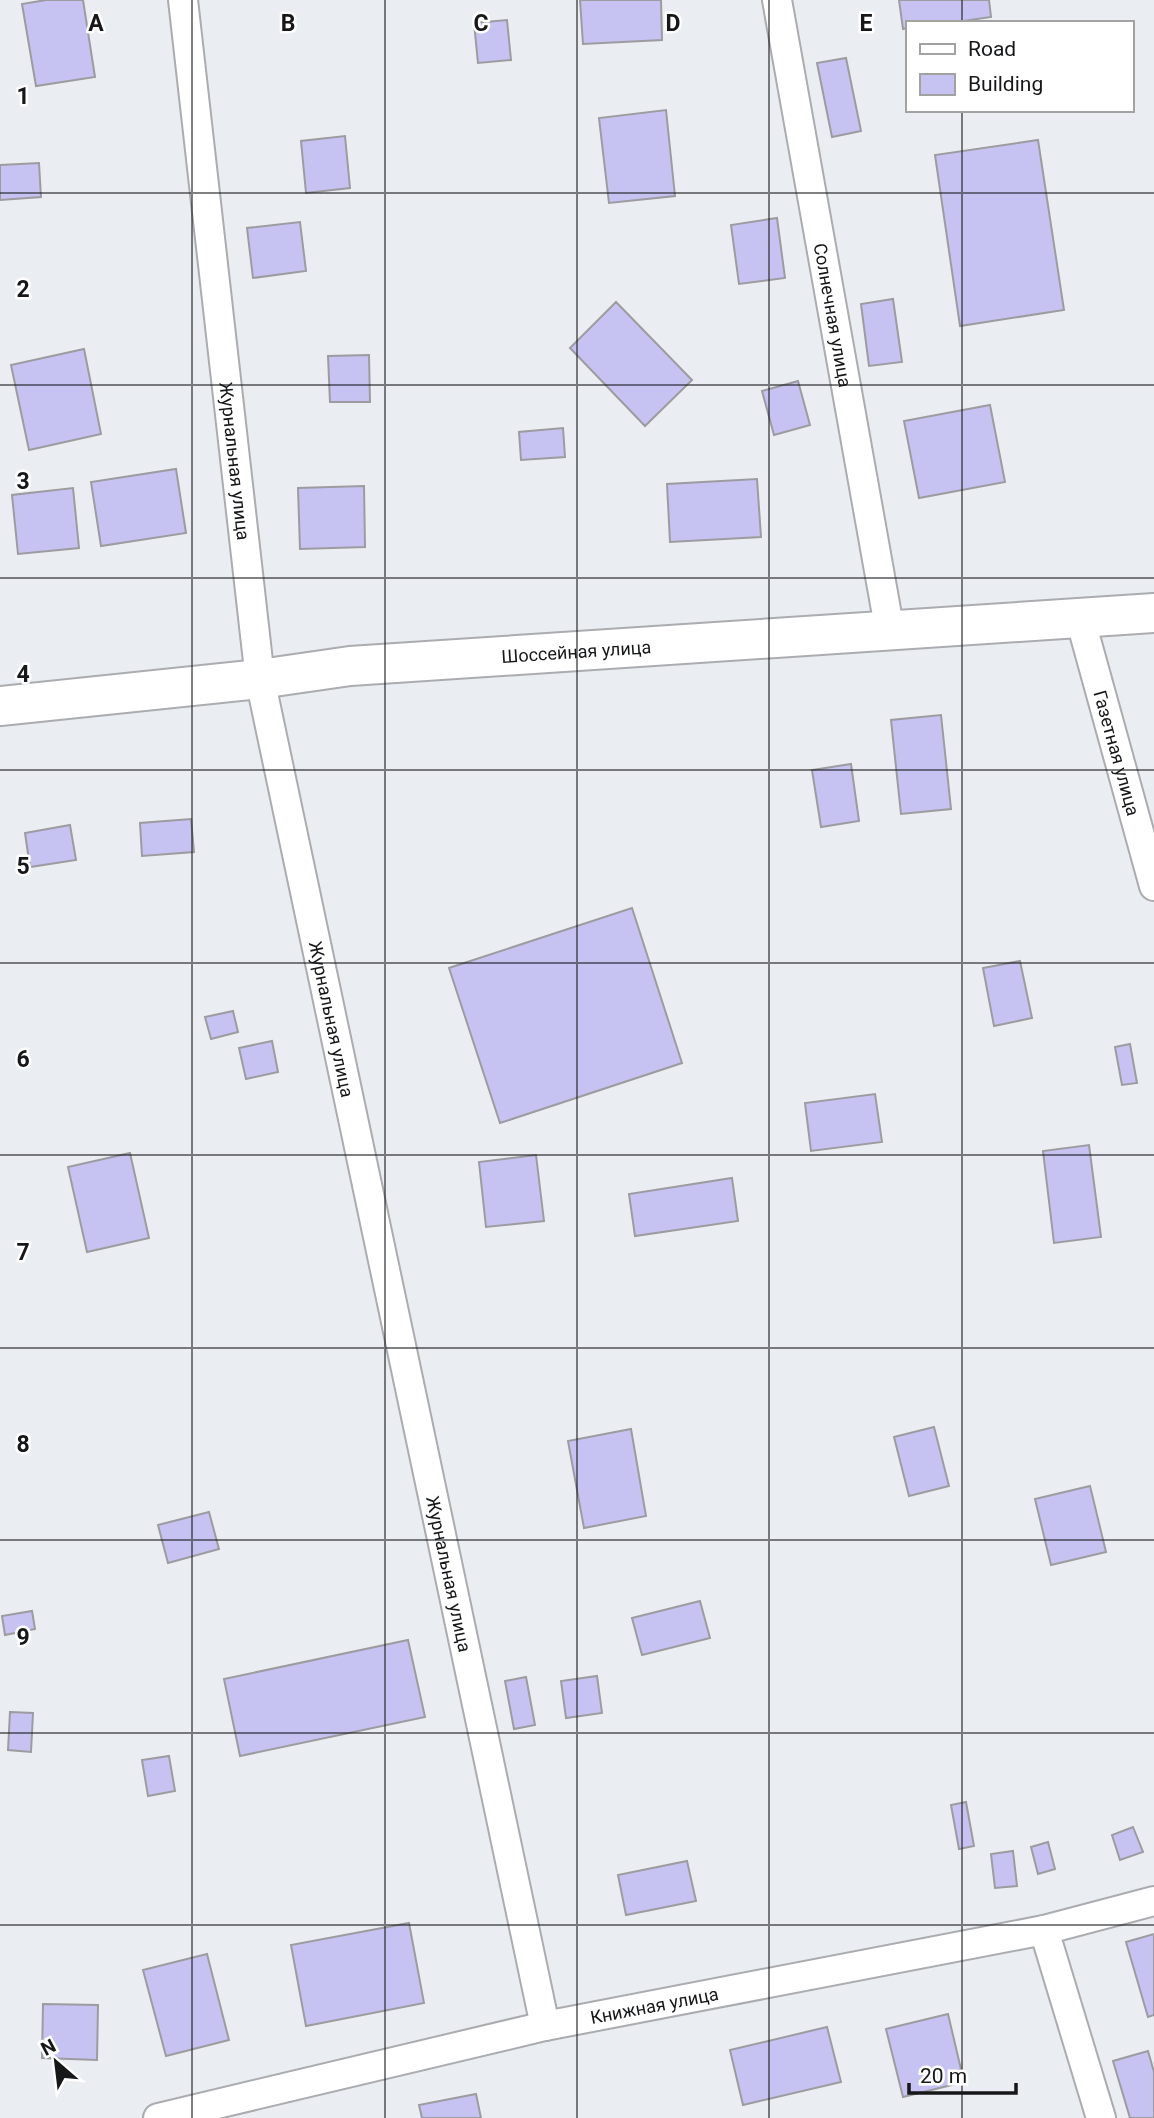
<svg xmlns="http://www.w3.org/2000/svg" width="1154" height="2118" viewBox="0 0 1154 2118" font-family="Roboto,sans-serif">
<rect width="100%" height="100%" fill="#eaedf1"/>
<path fill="#c6c3f3" stroke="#9c9ca0" stroke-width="2" d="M46 0H83L95 77 36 86 22 4Z
M580 0H661L662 40 583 44Z
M899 0H989L991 17 950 23H907V28L903 29Z
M507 20 511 60 478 63 474 23Z
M846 58 861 131 832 137 817 63Z
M666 110 675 196 609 203 599 118Z
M345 136 350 188 306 193 301 141Z
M1038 140 1064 310 960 326 935 155Z
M39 163 41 197 0 200V165Z
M777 218 785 278 739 284 731 225Z
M300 222 306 271 253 278 247 228Z
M893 299 902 362 869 366 861 304Z
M616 302 692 380 645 426 570 348Z
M84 349 101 434 29 450 11 365Z
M369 355 370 402H330L328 356Z
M798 381 810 425 774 435 762 391Z
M990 405 1005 482 919 498 904 421Z
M563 428 565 457 521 460 519 432Z
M176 469 186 533 101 546 91 482Z
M757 479 761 537 670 542 667 484Z
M364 486 365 547 300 549 298 488Z
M73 488 79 548 18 554 12 495Z
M941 715 951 809 901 814 891 720Z
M851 764 859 821 821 827 812 770Z
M191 819 194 852 142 856 140 823Z
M70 825 76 860 30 867 25 833Z
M632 908 682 1063 500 1123 449 968Z
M1020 961 1032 1018 994 1026 983 968Z
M233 1011 238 1032 211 1039 205 1017Z
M272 1041 278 1072 246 1079 239 1048Z
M1130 1044 1137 1083 1122 1085 1115 1047Z
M875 1094 882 1142 811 1151 805 1103Z
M1089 1145 1101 1237 1054 1243 1043 1151Z
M130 1153 149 1238 87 1252 68 1167Z
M536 1155 544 1221 486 1227 479 1162Z
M732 1178 738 1221 635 1236 629 1194Z
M934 1427 949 1486 909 1496 894 1437Z
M631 1429 646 1516 584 1528 568 1441Z
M1090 1486 1106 1552 1051 1565 1035 1499Z
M209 1512 219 1549 168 1563 158 1525Z
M700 1601 710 1638 642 1655 632 1618Z
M32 1611 35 1629 5 1635 2 1616Z
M408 1640 425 1717 240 1756 224 1679Z
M597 1676 602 1713 566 1718 561 1681Z
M526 1677 535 1725 514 1729 505 1681Z
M10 1712 33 1713 31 1752 8 1750Z
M169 1756 175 1791 148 1796 142 1760Z
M966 1802 974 1846 959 1849 951 1805Z
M1133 1827 1143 1852 1120 1860 1112 1835Z
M1048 1842 1055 1869 1038 1874 1031 1847Z
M1013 1851 1017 1886 995 1888 991 1854Z
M687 1861 696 1901 626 1915 618 1875Z
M409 1923 424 2003 306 2026 291 1945Z
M1154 1934V2015L1148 2017 1126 1942Z
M207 1954 229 2040 166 2056 143 1970Z
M43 2004 98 2005 97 2060 42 2058Z
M948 2014 964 2082 903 2097 886 2029Z
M827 2027 841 2082 743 2105 730 2050Z
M1148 2051 1154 2072V2118H1130L1113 2061Z
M476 2094 481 2118H422L419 2105Z"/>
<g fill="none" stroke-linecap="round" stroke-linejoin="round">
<defs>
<g id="minor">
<path id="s1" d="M183 0 260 679 545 2026"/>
<path id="s2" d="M777 0 890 632"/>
<path id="s3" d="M1080 618 1154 886"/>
<path d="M1044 1930 1101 2118"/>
<path id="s4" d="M158 2118 545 2026 1044 1930 1154 1901"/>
</g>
<g id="secondary">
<path id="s5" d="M0 706 260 679 350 666 1154 613"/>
</g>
</defs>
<use href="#minor" stroke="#aaacb0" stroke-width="32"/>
<use href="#secondary" stroke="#aaacb0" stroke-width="42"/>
<use href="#minor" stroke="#fff" stroke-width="28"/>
<use href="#secondary" stroke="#fff" stroke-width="38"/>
</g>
<path fill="none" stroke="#161719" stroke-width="2" stroke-opacity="0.55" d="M192 0V2118M385 0V2118M577 0V2118M769 0V2118M962 0V23M962 110V2118M0 193H1154M0 385H1154M0 578H1154M0 770H1154M0 963H1154M0 1155H1154M0 1348H1154M0 1540H1154M0 1733H1154M0 1925H1154"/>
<g text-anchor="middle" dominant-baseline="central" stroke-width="5" stroke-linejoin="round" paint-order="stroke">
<g font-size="18" fill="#161719" stroke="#fff">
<text stroke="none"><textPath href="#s2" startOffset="320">Солнечная улица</textPath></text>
<text stroke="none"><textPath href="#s1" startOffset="464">Журнальная улица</textPath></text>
<text stroke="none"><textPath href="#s5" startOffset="579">Шоссейная улица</textPath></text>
<text stroke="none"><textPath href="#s3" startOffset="140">Газетная улица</textPath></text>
<text stroke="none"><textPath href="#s1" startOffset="1031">Журнальная улица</textPath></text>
<text stroke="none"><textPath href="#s1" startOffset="1598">Журнальная улица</textPath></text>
<text stroke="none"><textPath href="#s4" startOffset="509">Книжная улица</textPath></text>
</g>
</g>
<g font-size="23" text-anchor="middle" font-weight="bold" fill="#161719" stroke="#fff" stroke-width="5" stroke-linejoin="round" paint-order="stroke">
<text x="96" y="31">A</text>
<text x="288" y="31">B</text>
<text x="481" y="31">C</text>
<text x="673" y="31">D</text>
<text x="866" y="31">E</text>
<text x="23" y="104">1</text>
<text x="23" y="297">2</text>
<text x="23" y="489">3</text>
<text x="23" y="682">4</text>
<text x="23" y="874">5</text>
<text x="23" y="1067">6</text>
<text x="23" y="1260">7</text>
<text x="23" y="1452">8</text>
<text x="23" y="1645">9</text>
</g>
<rect x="906" y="21" width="228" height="91" fill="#ffffff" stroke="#a2a2a3" stroke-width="2"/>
<rect x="920" y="44" width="35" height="10" fill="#ffffff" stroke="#a2a2a3" stroke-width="2"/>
<text x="968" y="56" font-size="21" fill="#161719">Road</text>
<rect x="920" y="74" width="35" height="21" fill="#c6c3f3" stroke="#a2a2a3" stroke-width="2"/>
<text x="968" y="91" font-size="21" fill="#161719">Building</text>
<g transform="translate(56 2062) rotate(332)" stroke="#ffffff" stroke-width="5" paint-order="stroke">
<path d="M0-5L12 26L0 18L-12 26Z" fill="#161719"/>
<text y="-10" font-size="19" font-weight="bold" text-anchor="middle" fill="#161719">N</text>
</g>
<path d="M909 2083v10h107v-10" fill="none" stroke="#161719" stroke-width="3.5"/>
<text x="920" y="2083" font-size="21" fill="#161719" stroke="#ffffff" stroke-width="5" paint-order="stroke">20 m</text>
</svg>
